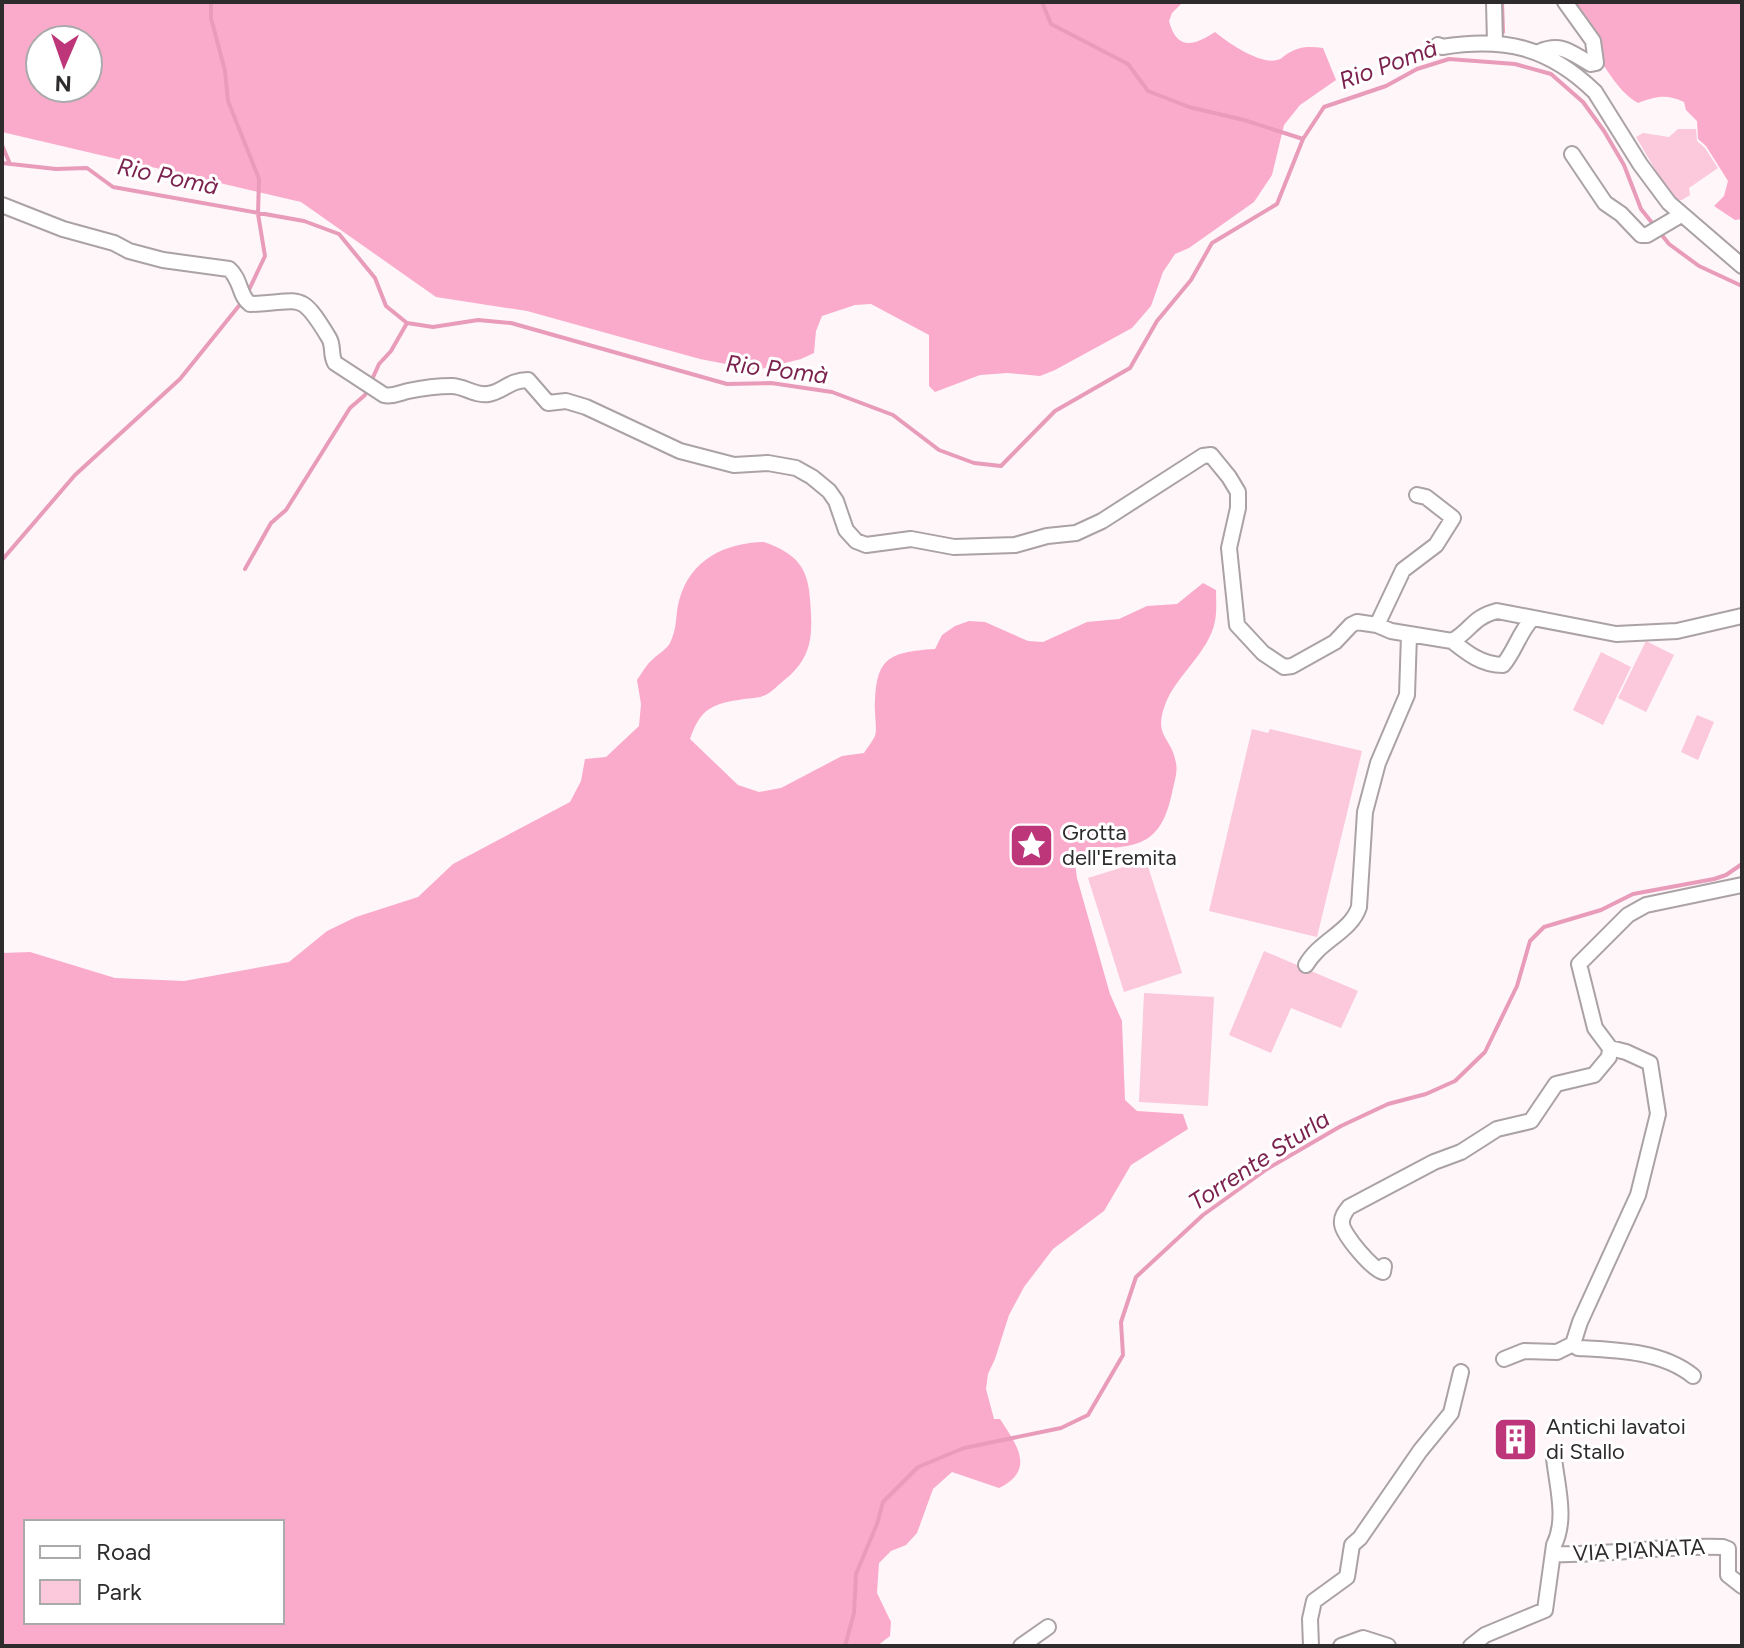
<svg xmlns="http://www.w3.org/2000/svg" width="1744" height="1648" viewBox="0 0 1744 1648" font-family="Figtree,sans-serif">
<rect width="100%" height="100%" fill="#fff6f9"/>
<path fill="#fbc8dc" d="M1678 129H1696L1697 141 1705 148 1718 168 1689 188 1690 195 1682 200H1673L1636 137 1643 133 1669 137Z
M1646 641 1674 655 1646 712 1618 698Z
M1601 652 1631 667 1603 725 1573 710Z
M1697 715 1714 722 1698 760 1681 752Z
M1252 729 1268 733 1270 729 1362 751 1317 937 1209 911Z
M1146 860 1182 973 1124 992 1088 878Z
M1264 951 1358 991 1341 1028 1291 1008 1271 1053 1229 1035Z
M1144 993 1214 997 1208 1106 1139 1102Z"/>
<path fill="#faabcb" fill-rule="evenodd" d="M2 2H1183L1172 13 1169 21C1177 52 1195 45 1215 32 1227 42 1260 65 1277 60 1280 60 1284 56 1287 54 1299 46 1310 46 1323 48L1336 80 1300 105 1284 125 1272 175 1254 202 1189 248 1175 254 1163 272 1151 306 1132 328 1055 370 1040 376 1008 373 980 375 935 392 929 386V335L871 304 855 305 822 316 816 331 814 353 801 359 757 370 700 359 527 311 436 297 301 202 2 132ZM40 40H88V88H40Z
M1570 2H1742V219L1735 220 1714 206 1724 196 1728 181 1706 146 1698 139 1697 121 1686 110 1684 102C1666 94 1657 96 1638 103 1611 89 1584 30 1570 2Z
M764 542C795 553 808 566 810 599 813 636 813 658 782 682 777 686 770 694 763 696 758 698 750 698 744 699 713 704 701 707 690 739L738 785 759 792 781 788 842 756 864 753C867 748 872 742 875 736 877 729 875 719 875 711 875 659 886 652 935 649L942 635 955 626 969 621 985 622 1028 641 1043 642 1087 622 1119 619 1147 606 1177 604 1203 583 1216 590C1216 600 1217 611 1215 621 1209 653 1176 675 1165 705 1153 737 1172 737 1176 763 1178 772 1174 783 1172 793 1160 849 1135 846 1086 850L1075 863 1077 878 1110 994 1122 1021 1125 1100 1137 1111 1183 1114 1188 1129 1131 1165 1104 1211 1053 1249 1024 1287 1009 1315 995 1359 988 1374 986 1389 994 1419H1000C1017 1445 1036 1470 999 1488L952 1472 933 1489 917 1533 906 1545 891 1551 879 1563 877 1593 891 1622 890 1636 877 1646H2V953L30 952 115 978 184 981 289 962 327 931 356 917 418 897 453 864 570 802 581 781 585 759 606 757 639 726 641 704 637 680C642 673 646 665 652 660 658 654 666 650 670 643 678 626 675 616 679 601 690 559 725 543 764 542ZM26 1522H282V1622H26Z"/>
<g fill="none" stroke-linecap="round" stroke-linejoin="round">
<path stroke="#e99cba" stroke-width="4" d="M211 2V18L225 71 228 101 259 179 258 214 265 256 247 294
M1042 2 1051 24 1128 64 1148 91 1189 107 1244 120 1303 139
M1502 2 1503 32
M2 145 10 164
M2 163 56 169 87 168 113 187 304 221 339 234 375 278 386 306 407 323 433 327 478 320 511 323 727 384 771 383 832 392 893 415 939 450 974 463 1001 466 1055 411 1130 368 1157 321 1191 280 1212 243 1277 204 1303 139 1324 107 1386 86 1417 69 1449 59 1515 64 1551 74 1583 102 1604 131 1624 165 1641 209 1669 244 1699 266 1742 286
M2 560 75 475 180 379 242 302
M245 569 271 523 286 510 350 408 365 395 379 364 391 351 407 323
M845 1646 854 1613 856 1574 877 1524 883 1502 918 1467 964 1448 1061 1428 1088 1415 1123 1355 1121 1322 1136 1277 1203 1215 1267 1169 1341 1126 1388 1104 1426 1094 1455 1081 1485 1052 1517 986 1530 941 1544 927 1601 910 1633 894 1714 879 1726 875 1742 864"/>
<defs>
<path id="street" d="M1494 2 1495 43
M1438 45 1442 47C1505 37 1549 47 1595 92L1640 164 1669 203 1742 266
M1539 52C1562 42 1571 53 1591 64L1596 63 1593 41 1565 2
M1572 154 1605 203 1621 214 1641 235H1647L1681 215
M2 205 63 229 114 243 129 251 163 260 229 269C241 279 239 296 250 304 301 303 299 288 329 338 334 346 330 354 335 363L384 395C393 397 399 393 408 391 422 388 438 386 452 386 464 386 475 396 488 394 503 392 509 380 528 380L548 403 566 401 586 407 680 451 734 465 768 463 796 468 812 477 829 491 836 501 846 530 856 541 866 545 911 539 954 547 1015 545 1047 536 1076 533 1102 521 1203 456 1211 455 1229 477 1238 492V508L1229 548 1237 625 1263 653 1284 667 1292 666 1335 642 1351 625 1357 622 1377 625 1391 631 1452 641C1472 630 1471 618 1497 611L1616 634 1677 631 1742 616
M1377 625 1403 570 1436 545 1453 518 1426 497 1417 495
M1452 641C1467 653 1482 665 1503 665 1515 651 1519 633 1532 619
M1306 965C1319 941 1351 932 1359 907L1365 812 1378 763 1407 695 1409 635
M1384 1266 1383 1272C1373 1270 1343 1235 1342 1224 1341 1217 1345 1212 1349 1207L1434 1162 1461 1152 1497 1129 1531 1121 1556 1084 1594 1075 1609 1057 1610 1048
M1573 1344 1578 1348C1617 1350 1662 1351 1693 1376
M1504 1359 1524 1351 1557 1352 1573 1344 1580 1322 1638 1195 1658 1114 1650 1063 1626 1052 1610 1048 1595 1028 1579 964 1628 915 1646 905 1742 885
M1553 1554C1610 1556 1666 1544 1723 1547L1728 1549V1575L1742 1586
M1021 1646 1048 1627
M1311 1646 1310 1619 1314 1601 1347 1577 1352 1545 1360 1538 1420 1451 1451 1413 1461 1372
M1341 1646 1363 1638 1388 1646
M1471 1646 1485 1635 1545 1610 1554 1545C1567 1519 1557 1486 1554 1458"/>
</defs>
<use href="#street" stroke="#aaa2a5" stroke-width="18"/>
<use href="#street" stroke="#fff" stroke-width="14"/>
</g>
<defs>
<symbol id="sight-square" viewBox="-11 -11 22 22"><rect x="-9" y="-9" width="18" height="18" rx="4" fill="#bc3679" stroke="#fff"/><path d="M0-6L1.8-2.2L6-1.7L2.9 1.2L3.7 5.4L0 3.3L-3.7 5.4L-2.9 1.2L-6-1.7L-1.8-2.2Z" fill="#fff"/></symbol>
<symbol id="building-square" viewBox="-11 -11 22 22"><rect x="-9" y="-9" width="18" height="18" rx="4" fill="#bc3679" stroke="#fff"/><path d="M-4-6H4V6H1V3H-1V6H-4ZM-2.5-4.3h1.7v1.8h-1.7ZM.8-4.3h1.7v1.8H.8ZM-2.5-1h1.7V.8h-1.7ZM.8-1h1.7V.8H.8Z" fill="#fff"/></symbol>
</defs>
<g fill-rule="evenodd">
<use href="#sight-square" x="1006" y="820" width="51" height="51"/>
<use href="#building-square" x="1490" y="1414" width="51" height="51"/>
</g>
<g text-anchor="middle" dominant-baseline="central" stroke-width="6" stroke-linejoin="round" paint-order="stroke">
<g font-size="22" fill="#2e2b2c" stroke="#fff" text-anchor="start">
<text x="1062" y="832">Grotta<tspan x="1062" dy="25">dell'Eremita</tspan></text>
<text x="1546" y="1426">Antichi lavatoi<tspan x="1546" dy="25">di Stallo</tspan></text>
</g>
<g font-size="22" fill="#2e2b2c" stroke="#fff">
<text transform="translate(1639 1550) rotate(-3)">VIA PIANATA</text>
</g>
<g font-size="24" font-style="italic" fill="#7b224e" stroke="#fff">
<text transform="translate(1388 64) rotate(-20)">Rio Pomà</text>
<text transform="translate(168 176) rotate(12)">Rio Pomà</text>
<text transform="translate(777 369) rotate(7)">Rio Pomà</text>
<text transform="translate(1259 1160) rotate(-33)">Torrente Sturla</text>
</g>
</g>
<rect width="1744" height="1648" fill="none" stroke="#2e2b2c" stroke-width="8"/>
<rect x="24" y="1520" width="260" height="104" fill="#ffffff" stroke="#abaaab" stroke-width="2"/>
<rect x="40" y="1546" width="40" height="12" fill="#ffffff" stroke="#abaaab" stroke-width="2"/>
<text x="96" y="1560" font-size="24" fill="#2e2b2c">Road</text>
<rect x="40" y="1580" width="40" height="24" fill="#fbc8dc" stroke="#abaaab" stroke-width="2"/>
<text x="96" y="1600" font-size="24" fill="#2e2b2c">Park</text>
<g transform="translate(64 64) rotate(182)"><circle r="38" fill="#ffffff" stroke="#abaaab" stroke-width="2"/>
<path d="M0-6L14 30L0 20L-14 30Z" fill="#bc3679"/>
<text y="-12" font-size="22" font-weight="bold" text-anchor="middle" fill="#2e2b2c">N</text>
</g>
</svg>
